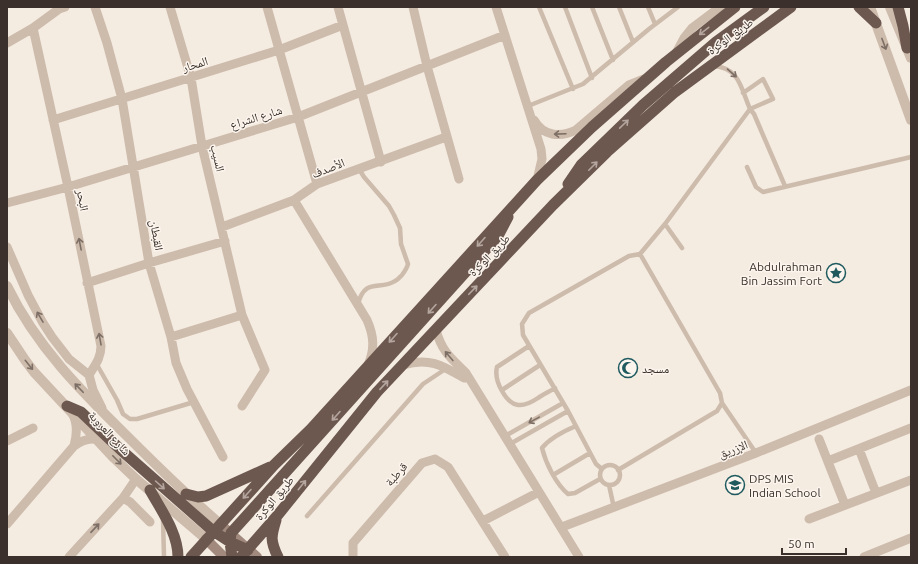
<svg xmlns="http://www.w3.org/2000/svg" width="918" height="564" viewBox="0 0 918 564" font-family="Ubuntu,'Noto Naskh Arabic',sans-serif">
<rect width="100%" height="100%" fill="#f4ebe1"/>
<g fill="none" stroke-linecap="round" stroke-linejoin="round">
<path stroke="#cdbbac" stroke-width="4.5" d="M539 7 573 89
M565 7 592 78
M592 7 613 60
M619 7 633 42
M648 7 655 24
M743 93 763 79 773 99 750 109 754 114 785 186
M528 106 583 84 649 29 678 7
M747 167 756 187 763 192 911 157
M665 224 682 248
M640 254 665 224 750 109C741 89 740 68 714 66
M358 304C365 277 380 291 395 281 398 280 400 277 402 275 405 271 407 268 408 264L401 244 400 228 394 215 389 206 364 177 359 169
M529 346 497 367C495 375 498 384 502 391 512 409 523 408 538 398 543 394 549 392 555 388
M96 363 117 400 123 414 130 419H137L194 402
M502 390 540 365
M722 403 756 453
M576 426C564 431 550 438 542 448 546 464 556 484 568 494L575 493 600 479
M505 436 563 403
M510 444 568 411
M600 475a10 10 0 1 1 20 0a10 10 0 1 1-20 0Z
M602 469 596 464 568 411 523 335 522 324 529 313 629 256 640 254 720 393 722 403 717 411 618 470
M553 475 590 453
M609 485 614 508
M307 516 423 384 447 368
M163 519 164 557"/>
<path stroke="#cdbbac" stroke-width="9" d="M95 7 107 43 122 99 149 263 171 337 176 363 187 389 223 457
M170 7 191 78 202 146 242 315 265 370 242 406
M267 7 317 184
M338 7 381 162
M413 7 427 66 459 179
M496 7 541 149 542 159 537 180
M33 28 68 187 101 346C101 358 95 365 89 375
M7 43 33 28 59 9 65 7
M676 53 684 38 692 28 720 7
M53 120 279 50 343 25
M534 120C543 136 560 138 576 130L629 85 644 79
M294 200 367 320C374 336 375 349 368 365
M7 203 68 187 298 117 505 35
M222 227 294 200 317 184 446 137
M7 247 28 295 43 323 52 337 69 359 89 375 93 390 102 408
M87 283 149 263 225 241
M436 330C442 352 451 358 466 373L579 557
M171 337 242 315
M403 365C428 357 442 365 464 378H468
M73 415C78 425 77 435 74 446
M819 439 845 505
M7 441 33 428
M859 449 876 493
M828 461 911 428
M123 498 130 502 150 522
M809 519 911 480
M483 521 539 492
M7 524 74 446C81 441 89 437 98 440
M562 527 756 453 911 390
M69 557 123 498 136 479
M353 557V543L422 463 435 459 448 467 505 557
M864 557 911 538"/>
<path stroke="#cdbbac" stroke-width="10" d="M870 7 911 120
M890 7 911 58
M7 286C36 346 81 391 128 437 158 467 188 496 220 524
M7 333 25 360 34 372 114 458 136 479 206 539"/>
<path stroke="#a18a7d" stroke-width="10" d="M220 524 257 557
M206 539 224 557"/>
<path stroke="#6c584f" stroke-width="11" d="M859 7 876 23
M898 7 903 26 907 48
M568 184 581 165 643 105 716 42 764 7
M67 406 81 412 121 450 213 531 230 542 248 550
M150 490C161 510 178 533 178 557
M186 494 198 497 206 496 270 467
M276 520C271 536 270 541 278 557
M191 557 274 465 311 429 537 180 592 127 666 62 735 7
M232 557 230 542 231 533 498 236 508 217
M241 557 277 516 377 392 553 205 607 152 675 92 791 7"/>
</g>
<defs><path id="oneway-shaft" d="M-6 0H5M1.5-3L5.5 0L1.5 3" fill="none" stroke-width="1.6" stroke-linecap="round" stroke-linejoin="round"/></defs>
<g stroke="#b4a69e">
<use href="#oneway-shaft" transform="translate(704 31) rotate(142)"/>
<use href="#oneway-shaft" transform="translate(624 124) rotate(-44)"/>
<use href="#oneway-shaft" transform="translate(593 166) rotate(-45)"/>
<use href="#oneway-shaft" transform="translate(481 242) rotate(132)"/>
<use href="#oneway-shaft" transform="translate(473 290) rotate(-46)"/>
<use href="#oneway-shaft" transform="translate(432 309) rotate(132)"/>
<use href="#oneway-shaft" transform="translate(393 338) rotate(132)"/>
<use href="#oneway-shaft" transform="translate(384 385) rotate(-47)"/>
<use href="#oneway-shaft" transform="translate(336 416) rotate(132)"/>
<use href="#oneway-shaft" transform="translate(160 485) rotate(42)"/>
<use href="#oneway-shaft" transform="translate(302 485) rotate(-51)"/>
<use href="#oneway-shaft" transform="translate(247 494) rotate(132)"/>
</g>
<g stroke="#7d6f65">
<use href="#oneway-shaft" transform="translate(884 44) rotate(69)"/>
<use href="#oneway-shaft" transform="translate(732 73) rotate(41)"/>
<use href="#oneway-shaft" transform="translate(560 134) rotate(178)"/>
<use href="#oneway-shaft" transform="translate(80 244) rotate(-101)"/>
<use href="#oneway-shaft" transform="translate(40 317) rotate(-120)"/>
<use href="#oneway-shaft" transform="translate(100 339) rotate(-100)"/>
<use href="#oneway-shaft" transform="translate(449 356) rotate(-130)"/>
<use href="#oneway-shaft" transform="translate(29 365) rotate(51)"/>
<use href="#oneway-shaft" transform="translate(79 388) rotate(-134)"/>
<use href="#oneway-shaft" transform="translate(534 420) rotate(151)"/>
<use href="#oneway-shaft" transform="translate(117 460) rotate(45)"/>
<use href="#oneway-shaft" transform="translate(95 528) rotate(-47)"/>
</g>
<defs>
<symbol id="sight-ring" viewBox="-11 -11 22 22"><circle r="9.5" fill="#fbf5ee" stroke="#1f5a5e" stroke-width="1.5"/><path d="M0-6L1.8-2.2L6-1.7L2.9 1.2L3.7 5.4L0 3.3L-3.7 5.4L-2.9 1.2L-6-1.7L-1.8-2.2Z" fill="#1f5a5e"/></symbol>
<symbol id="mosque-ring" viewBox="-11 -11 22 22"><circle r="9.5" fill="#fbf5ee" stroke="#1f5a5e" stroke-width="1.5"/><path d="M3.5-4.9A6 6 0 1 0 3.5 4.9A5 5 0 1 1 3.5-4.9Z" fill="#1f5a5e"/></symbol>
<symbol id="school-ring" viewBox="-11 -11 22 22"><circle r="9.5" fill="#fbf5ee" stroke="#1f5a5e" stroke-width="1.5"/><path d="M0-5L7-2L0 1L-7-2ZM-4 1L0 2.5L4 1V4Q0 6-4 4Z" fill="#1f5a5e"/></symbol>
</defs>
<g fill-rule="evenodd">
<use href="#sight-ring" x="825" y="262" width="22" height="22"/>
<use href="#mosque-ring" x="617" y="357" width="22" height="22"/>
<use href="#school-ring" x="724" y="474" width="22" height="22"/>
</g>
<g text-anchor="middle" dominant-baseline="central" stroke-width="3" stroke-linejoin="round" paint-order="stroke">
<g font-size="12" fill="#3b302b" stroke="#fbf5ee">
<text transform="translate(730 36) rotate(-36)">طريق الوكرة</text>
<text transform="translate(195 64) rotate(-17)">المحار</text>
<text transform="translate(256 117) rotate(-17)">شارع الشراع</text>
<text transform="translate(218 158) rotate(77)">السيب</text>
<text transform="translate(328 168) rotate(-22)">الأصدف</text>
<text transform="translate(83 200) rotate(79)">البحر</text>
<text transform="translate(157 235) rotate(80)">القبطان</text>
<text transform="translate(489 255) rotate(-46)">طريق الوكرة</text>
<text transform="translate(110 433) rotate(47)">شارع العروبة</text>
<text transform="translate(733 449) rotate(-21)">الإزريق</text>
<text transform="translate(396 474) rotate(-49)">قرطبة</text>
<text transform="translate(274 498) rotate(-50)">طريق الوكرة</text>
</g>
<g font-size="12" fill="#3b302b" stroke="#fbf5ee" text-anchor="start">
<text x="822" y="266" text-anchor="end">Abdulrahman<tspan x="822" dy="14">Bin Jassim Fort</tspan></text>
<text x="642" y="368">مسجد</text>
<text x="749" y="478">DPS MIS<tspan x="749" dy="14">Indian School</tspan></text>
</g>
</g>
<rect width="918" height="564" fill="none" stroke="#3b302b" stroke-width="16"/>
<path d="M782 548v6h64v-6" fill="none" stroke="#3b302b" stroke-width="2"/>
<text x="788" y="548" font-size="12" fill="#3b302b" stroke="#fbf5ee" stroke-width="3" paint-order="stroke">50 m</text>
</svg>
